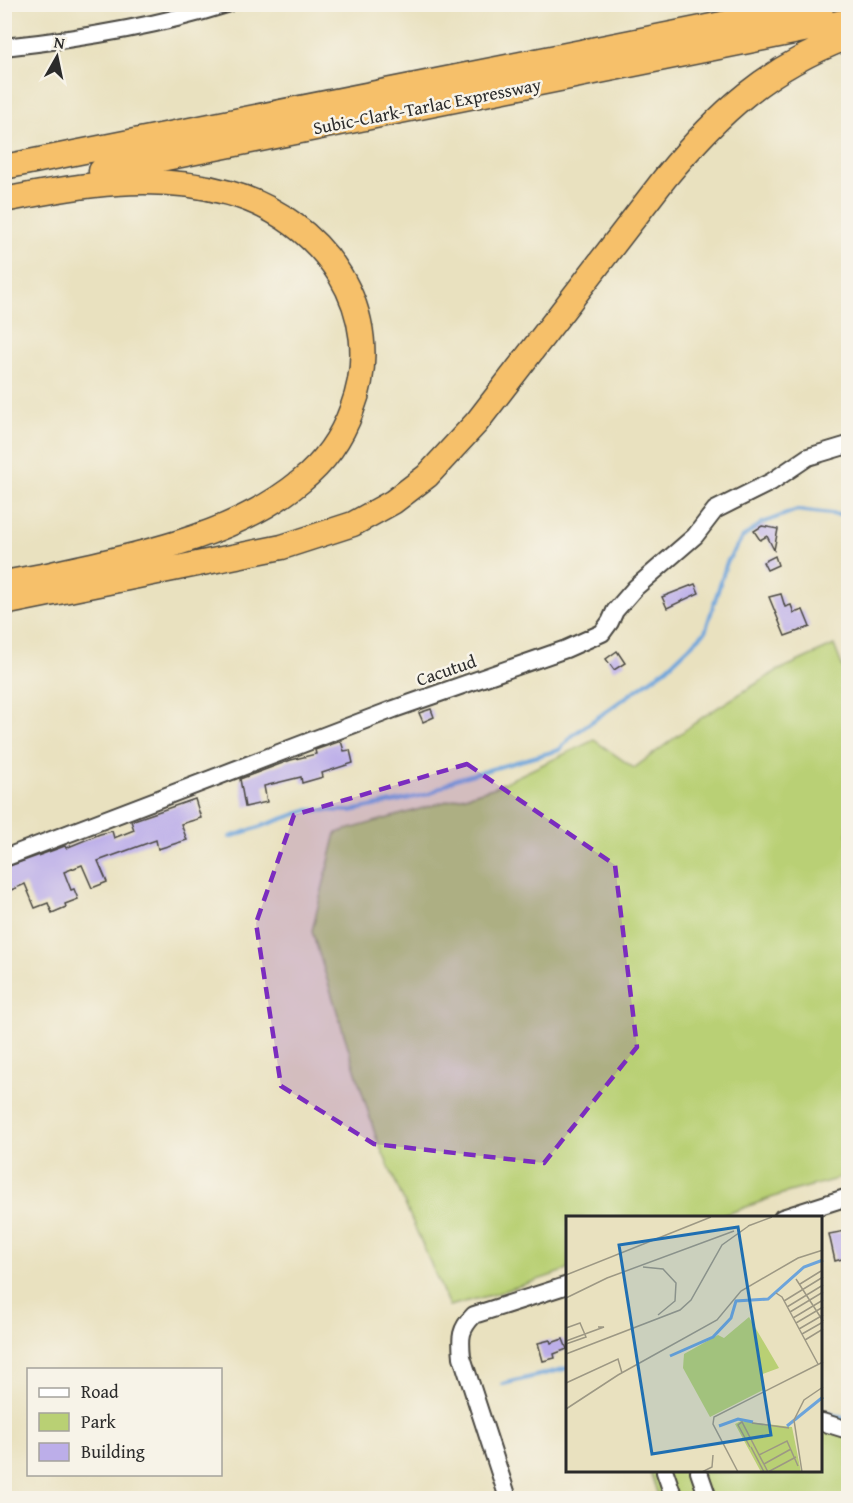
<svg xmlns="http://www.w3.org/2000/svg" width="853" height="1503" viewBox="0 0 853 1503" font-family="'Gentium Book Plus',serif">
<rect width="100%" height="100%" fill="#f7f3e8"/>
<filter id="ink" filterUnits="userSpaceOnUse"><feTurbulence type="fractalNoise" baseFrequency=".0167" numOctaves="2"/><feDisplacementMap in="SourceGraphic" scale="12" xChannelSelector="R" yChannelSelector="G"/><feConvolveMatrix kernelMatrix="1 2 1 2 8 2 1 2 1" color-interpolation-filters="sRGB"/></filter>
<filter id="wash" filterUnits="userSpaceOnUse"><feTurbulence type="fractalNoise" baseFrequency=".008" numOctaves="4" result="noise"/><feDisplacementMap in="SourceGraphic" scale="24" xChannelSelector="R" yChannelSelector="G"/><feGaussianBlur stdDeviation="1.35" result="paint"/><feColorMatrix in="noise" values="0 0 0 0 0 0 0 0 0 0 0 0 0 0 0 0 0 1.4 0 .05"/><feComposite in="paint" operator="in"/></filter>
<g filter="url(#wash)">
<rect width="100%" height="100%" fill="#e9e1bf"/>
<path fill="#b9d074" stroke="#727e50" stroke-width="1.5" d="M834 645 848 681V1070L846 1071 848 1083V1176L782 1194 716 1218H568V1270L495 1294 449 1306 376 1137 312 931 336 833 493 788 594 740 634 768 704 716 775 672Z
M822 1415 848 1423V1498H659L650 1472H822Z"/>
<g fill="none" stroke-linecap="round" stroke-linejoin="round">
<path stroke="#6ca4db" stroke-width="4" d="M230 837 308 810 351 811 429 794 456 779 559 750 573 735 667 668 705 632 727 562 742 538 762 523 797 510 848 516
M503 1384 568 1368
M822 1411 848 1420"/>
</g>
<g id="blocks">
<path fill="#bcaee9" d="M762 526 778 529 774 550 767 536 760 540 754 531Z
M775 556 778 565 767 570 763 562Z
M695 584 699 593 667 608 662 597Z
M781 594 785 607 791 605 794 613 803 610 810 627 785 636 769 597Z
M617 651 625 663 614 670 606 659Z
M431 709 434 717 423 722 419 713Z
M341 741 344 751 350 750 353 763 322 773 323 777 302 783 301 777 264 786 267 802 245 807 240 779 291 760 316 754 315 750Z
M195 799 201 818 181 824 187 840 158 849 156 840 98 861 107 882 92 888 82 865 64 872 71 890 74 889 78 899 65 904 66 907 52 913 48 903 35 908 25 884 4 893V868L65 846 66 848 100 834 112 831 114 838 134 830 131 821Z
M845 1231 849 1245V1257L835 1261 829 1234Z
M563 1339 567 1349 554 1354 555 1358 543 1361 538 1343 550 1340 551 1343Z"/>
</g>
</g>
<g filter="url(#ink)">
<use href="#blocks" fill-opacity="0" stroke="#484641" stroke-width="1.5"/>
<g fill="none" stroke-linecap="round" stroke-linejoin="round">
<defs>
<path id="minor" d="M4 47C79 39 155 27 227 4
M4 858 394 709 566 649 602 633 610 622 615 611 635 588 695 536 715 510 771 482 808 457 848 445
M782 1218 848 1197
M822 1422 848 1430
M665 1472 674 1498
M699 1472 708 1498
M508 1498 462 1357C460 1337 460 1329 474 1315L568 1285"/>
<path id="highway" d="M4 167 823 4
M101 171 848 21
M4 200C79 185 154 172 229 193 323 219 389 312 352 409 342 437 324 463 300 482 231 539 129 556 43 576
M4 583 58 573
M4 603 282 547 353 524 393 502 427 476 477 422 665 178C719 112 767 68 848 37"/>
</defs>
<use href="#minor" stroke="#484641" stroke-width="20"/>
<use href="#highway" stroke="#484641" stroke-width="27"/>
<use href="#minor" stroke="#fff" stroke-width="16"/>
<use href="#highway" stroke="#f6c06b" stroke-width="24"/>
</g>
</g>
<path fill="#7b2cbf" fill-opacity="0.2" stroke="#7b2cbf" stroke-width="4.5" stroke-dasharray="12 8" stroke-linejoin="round" d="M467 764 615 865 637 1047 544 1163 374 1144 281 1086 256 923 294 815Z"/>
<g text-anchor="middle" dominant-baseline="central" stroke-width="5" stroke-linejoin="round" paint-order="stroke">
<g font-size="18" fill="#2b2b2b" stroke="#f7f3e8">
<text transform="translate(427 106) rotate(-11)">Subic-Clark-Tarlac Expressway</text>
<text transform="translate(446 670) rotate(-19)">Cacutud</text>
</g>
</g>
<g transform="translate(566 1216)">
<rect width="256" height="256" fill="#e9e1bf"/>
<path d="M183 101 213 152 194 159 199 173 144 201 117 152 118 138 152 119 158 122ZM175 205 226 211 235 256H195L169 208Z" fill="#b9d074"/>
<path fill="none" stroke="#6ca4db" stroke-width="3" d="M104 140 147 121 165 102 170 85 202 83 238 51 257 44M153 210 172 203 187 206M221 210 257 181"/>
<path fill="none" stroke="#9d9884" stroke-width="1.5" d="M182 10 206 1M77 51 97 53 110 67 109 85 92 99M0 59 145 1M230 63 257 105M234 68 255 55M210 77 216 81 252 148M0 82 41 62 168 15M218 85 257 61M221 91 257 69M224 96 257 76M227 102 257 84M230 107 257 91M0 112 14 107 20 121 0 128M233 113 257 99M236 118 257 106M239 124 257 113M0 125 38 111H32M0 138 114 94 125 84 156 29 184 9M0 167 52 143 56 157M0 193 52 159 151 104 175 75 232 42 257 34M186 207 223 212M184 231 172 209 176 206 202 256M185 231 198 256M193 239 221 225 232 250M198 248 225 233M136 256 146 251 147 239M172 256 147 208 148 201 257 146M202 256 230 241M236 256 228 204 238 184 257 171"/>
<path fill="#1f6fb2" fill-opacity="0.15" stroke="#1f6fb2" stroke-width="3" d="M172 11 205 219 86 238 53 29Z"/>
<rect width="256" height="256" fill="none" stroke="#2b2b2b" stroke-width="3"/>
</g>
<rect width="853" height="1503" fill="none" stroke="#f7f3e8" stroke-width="24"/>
<rect x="27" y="1368" width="195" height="108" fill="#f7f3e8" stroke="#a5a39c" stroke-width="1.5"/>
<rect x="39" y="1388" width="30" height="9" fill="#ffffff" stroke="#a5a39c" stroke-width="1.5"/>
<text x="81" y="1398" font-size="18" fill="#2b2b2b">Road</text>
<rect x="39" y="1413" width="30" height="18" fill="#b9d074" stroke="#a5a39c" stroke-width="1.5"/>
<text x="81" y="1428" font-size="18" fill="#2b2b2b">Park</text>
<rect x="39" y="1443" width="30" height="18" fill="#bcaee9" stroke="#a5a39c" stroke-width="1.5"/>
<text x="81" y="1458" font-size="18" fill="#2b2b2b">Building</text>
<g transform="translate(57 57) rotate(9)" stroke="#f7f3e8" stroke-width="4.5" paint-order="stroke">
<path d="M0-4.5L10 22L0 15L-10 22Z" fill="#2b2b2b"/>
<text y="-9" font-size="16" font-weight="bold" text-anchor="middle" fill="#2b2b2b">N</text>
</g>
</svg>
